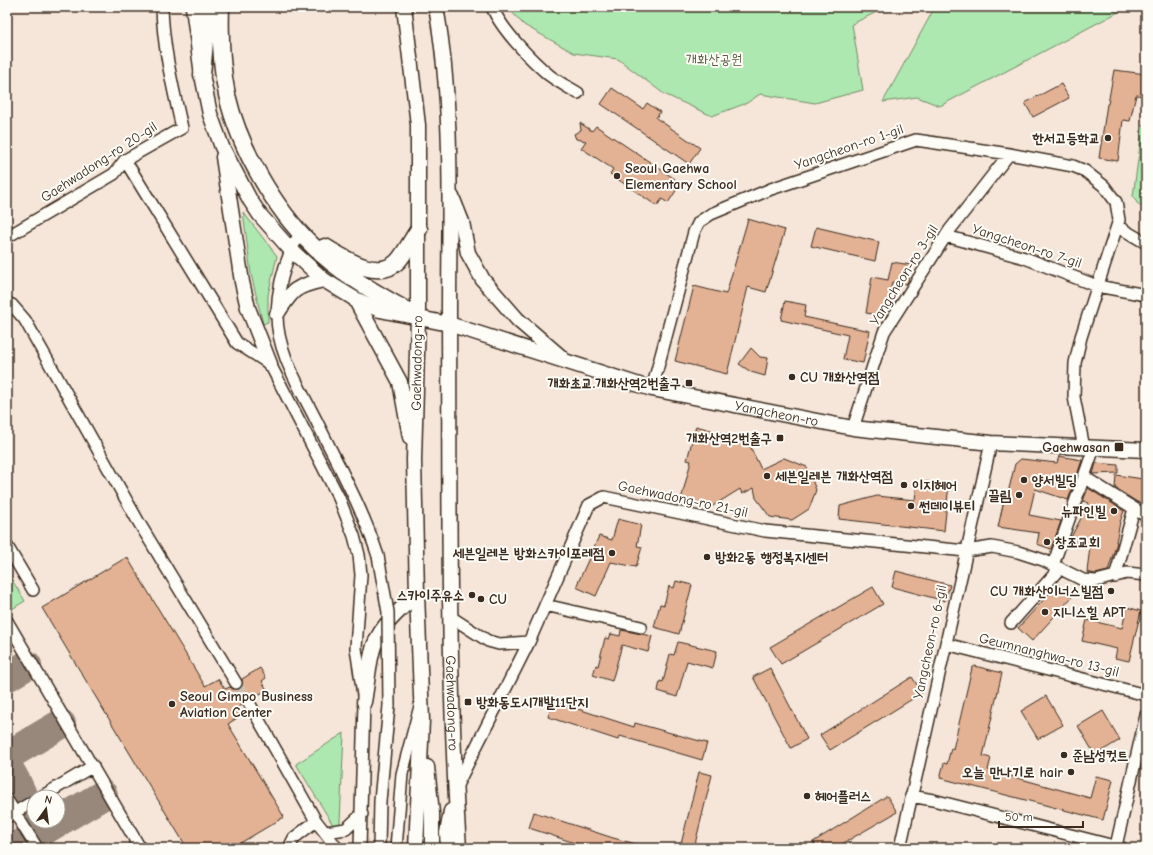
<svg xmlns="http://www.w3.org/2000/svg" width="1153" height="855" viewBox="0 0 1153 855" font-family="'Comic Neue','Poor Story',sans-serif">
<rect width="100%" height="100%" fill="#f5e6d9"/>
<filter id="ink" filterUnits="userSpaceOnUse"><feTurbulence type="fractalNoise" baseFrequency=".025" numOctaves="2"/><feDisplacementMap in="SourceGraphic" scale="8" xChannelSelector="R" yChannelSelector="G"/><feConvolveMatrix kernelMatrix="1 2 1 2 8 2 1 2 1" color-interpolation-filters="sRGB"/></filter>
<g filter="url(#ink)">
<path fill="#ace8af" stroke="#748966" d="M507 7H887L852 24 863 90 815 103 760 94 747 103 712 116 664 94 618 59 574 53 524 25Z
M935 7H1128L940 106 917 97 883 102Z
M1143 124 1146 125V211L1137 203 1133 196Z
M243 212 277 256 268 295V322L263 324 251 274Z
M7 572 25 601 7 612Z
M344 733 340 822 338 825H333L296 764Z"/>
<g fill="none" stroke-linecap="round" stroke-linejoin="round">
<path stroke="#98887c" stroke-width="30" d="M7 677 27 665
M7 756 61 724
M7 766C23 791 34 818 29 848
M14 848 103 795"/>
</g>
<path fill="#e3b294" stroke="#3b2a1e" d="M1114 70 1146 74V96L1136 95 1130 121 1123 120 1118 161 1099 158 1107 104H1108Z
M1061 84 1069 98 1033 117 1025 103Z
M612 88 643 109 647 103 660 112 656 118 700 148 689 164 601 104Z
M580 123 592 131 596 126 675 179 671 185 677 189 668 203 662 199 657 206 610 174 613 169 581 148 586 141 576 139 574 134 581 130Z
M748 219 785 230 766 292 748 287 727 374 675 361 694 286 726 294Z
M816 227 879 242 875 261 811 246Z
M892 262 911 265 908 282 906 284 892 282 886 316 866 313 872 277 888 280Z
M785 301 806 305 804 317 870 331 863 363 843 359 848 335 781 320Z
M751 348 760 357 768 358 765 376 751 372 739 364Z
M696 426 747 440 761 469 784 458 807 467 816 490 809 509 792 520 770 517 756 498 754 488 742 494 740 489 711 507 681 500 691 461 687 460Z
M1059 456 1082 460 1077 475 1070 476 1076 478 1068 500 1035 489 1029 515 1061 521 1051 549 1037 544 1039 533 998 527 1005 496 1007 497 1015 464 1021 459 1057 463Z
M1096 463 1118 465V473L1093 474Z
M1116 475 1143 479 1142 485 1146 486V504L1137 502 1115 488Z
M917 481 949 484 944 531 839 519 840 506 877 496 915 500Z
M1088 488 1124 511 1120 522 1116 542H1117L1108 571 1095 574 1087 572 1090 546 1069 541 1089 503 1083 501Z
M618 519 641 525 637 546 642 547 636 567 611 562 596 596 576 587 599 536 612 540Z
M127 557 205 686 218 679 225 689 230 687 233 689H239L242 686V679L260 668 266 678 262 681 267 690 254 697 248 694 244 695 241 701 242 705 236 709 240 716 228 724 284 817 232 848H187L42 608Z
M896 571 950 585 945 601 892 587Z
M676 581 692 585 679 634 654 627 660 604 664 605 669 586 674 588Z
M1058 584 1072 597 1032 641 1018 628Z
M873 587 883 604 781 664 770 647Z
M1127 607 1141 611 1129 661 1115 658 1117 649 1082 641 1087 620 1122 628Z
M621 630 652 636 648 652 622 645 612 681 593 675 596 665 598 666 605 638 609 639 611 634 620 636Z
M678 642 717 651 713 668 687 661 677 697 658 691 660 681 663 682 670 654 674 655Z
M975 666 1002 673 983 756 991 758 988 770 1090 798 1096 776 1113 780 1103 820 940 778 944 763 947 764 951 748 953 749 972 668Z
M770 668 807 739 791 748 753 677Z
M912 677 922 693 830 750 820 735Z
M1046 696 1063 725 1038 739 1021 711Z
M553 701 634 727 635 723 707 743 702 760 620 736 618 740 548 717Z
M1103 711 1120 740 1095 755 1078 726Z
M699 772 712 775 694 848H680Z
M887 796 897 812 835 848H817L813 842Z
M534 812 613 838 640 845V848H590L529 828Z"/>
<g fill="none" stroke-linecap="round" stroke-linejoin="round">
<path stroke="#d0c0b4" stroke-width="11" stroke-dasharray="11 5.5" stroke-linecap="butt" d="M236 683 248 701"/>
<defs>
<path id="minor" d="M492 7C501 29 531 60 549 75 558 82 568 87 578 93
M125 160 237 343 270 364 339 498 354 536 359 555 361 575 356 648 364 702 360 848
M300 233C286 257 278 285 277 313 276 350 299 386 315 418 337 463 362 507 378 556
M946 236 1025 258 1097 286 1146 295
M7 237 114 174 125 160 182 128C173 88 163 48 162 7
M7 303 12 305 25 320 138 521 236 683
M652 389 694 232 699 222 711 214 771 189 916 140 1009 154 1073 166 1085 171 1104 186 1116 202 1119 220 1117 226 1146 243
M853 428 884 332 949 231 1009 154
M1084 448 1074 397 1075 363 1081 337 1117 226
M1084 477 1146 516
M7 546 33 590
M1053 565 1094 448
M1115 577 1134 509
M545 605 641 627
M451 617 488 641 499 644 529 642
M7 621 140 848
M1011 623 1060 568
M946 644 1146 695
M248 701 316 821 337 848
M455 789 529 642 589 505 604 497 765 531 966 551 992 547 1018 552 1043 560 1083 580 1096 581 1127 573 1146 575
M911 796 933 800 1122 848
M41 797 93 766
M7 800 37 848
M7 817 34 801
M326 832 346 829 362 814
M1116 846 1146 715
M289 848 294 838 316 821
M379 848 380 801 389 706
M396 848 402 774 419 710
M900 848 991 443"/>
<g id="major">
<path id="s1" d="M193 7 202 75 210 114 222 147 250 200 260 215 290 249 324 280 355 299 380 310 449 324 652 389 853 428 991 443 1146 450"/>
<path d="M404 7 418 125V317L414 460 417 594 422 720 416 848"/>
<path id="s2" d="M436 7C454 108 449 213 449 315 450 493 447 671 459 848"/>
<path d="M223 157 242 282 248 308 270 364"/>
<path d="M452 197 462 222 468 253 483 280 518 320 561 357"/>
<path d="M355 299 400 382 410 437"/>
<path d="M277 314C292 290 295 286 324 280"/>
<path d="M364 702C367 686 368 669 372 653 377 628 399 611 417 594"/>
<path d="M427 767 432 813V848"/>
<path d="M448 848 447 833 451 811"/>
</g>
<path id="highway" d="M221 7C220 36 221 66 227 95 239 147 274 209 313 246 343 276 382 296 418 317
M202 75 208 7
M325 247C344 258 378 282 398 261 406 252 412 239 419 229"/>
</defs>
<use href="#minor" stroke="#3b2a1e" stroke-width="14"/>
<use href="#major" stroke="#3b2a1e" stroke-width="17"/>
<use href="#highway" stroke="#3b2a1e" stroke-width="19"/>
<use href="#minor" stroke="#fdfcf7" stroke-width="11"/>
<use href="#major" stroke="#fdfcf7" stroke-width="14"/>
<use href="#highway" stroke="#fdfcf7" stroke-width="16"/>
<defs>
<path id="minor-bridge" d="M378 556 388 612 389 706"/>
</defs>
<use href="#minor-bridge" stroke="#3b2a1e" stroke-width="14" stroke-linecap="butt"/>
<use href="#minor-bridge" stroke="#fdfcf7" stroke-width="11"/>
</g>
</g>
<g fill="#3b2a1e" stroke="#fdfcf7" stroke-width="1.5">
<circle cx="1108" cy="138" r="4"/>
<circle cx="617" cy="176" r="4"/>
<circle cx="792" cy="377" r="4"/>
<rect x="685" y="379" width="8" height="8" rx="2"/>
<rect x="776" y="434" width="8" height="8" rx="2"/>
<rect x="1114" y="442" width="10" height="10" rx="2"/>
<circle cx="767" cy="476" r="4"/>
<circle cx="1024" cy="480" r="4"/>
<circle cx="904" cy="485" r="4"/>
<circle cx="1019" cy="495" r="4"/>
<circle cx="911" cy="506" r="4"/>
<circle cx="1114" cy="511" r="4"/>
<circle cx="1047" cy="542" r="4"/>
<circle cx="612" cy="553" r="4"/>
<circle cx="707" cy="557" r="4"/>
<circle cx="1111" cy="591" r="4"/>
<circle cx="472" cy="595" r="4"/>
<circle cx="481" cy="599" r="4"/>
<circle cx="1045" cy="612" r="4"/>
<rect x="464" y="698" width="8" height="8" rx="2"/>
<circle cx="172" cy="704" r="4"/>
<circle cx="1064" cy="755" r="4"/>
<circle cx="1071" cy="772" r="4"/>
<circle cx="807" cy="796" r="4"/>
</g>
<g text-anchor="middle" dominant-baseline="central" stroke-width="4" stroke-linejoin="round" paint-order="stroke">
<g font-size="14" fill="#575a42" stroke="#fdfcf7">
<text x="714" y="59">개화산공원</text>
</g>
<g font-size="14" font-weight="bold" fill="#3b2a1e" stroke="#fdfcf7" text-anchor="start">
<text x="1100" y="138" text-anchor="end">한서고등학교</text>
<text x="625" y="168">Seoul Gaehwa<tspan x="625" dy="16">Elementary School</tspan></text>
<text x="800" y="377">CU 개화산역점</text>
<text x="681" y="383" text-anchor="end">개화초교.개화산역2번출구</text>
<text x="772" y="438" text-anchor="end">개화산역2번출구</text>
<text x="1110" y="447" text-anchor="end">Gaehwasan</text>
<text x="775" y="476">세븐일레븐 개화산역점</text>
<text x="1032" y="480">양서빌딩</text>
<text x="912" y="485">이지헤어</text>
<text x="1011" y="495" text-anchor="end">끌림</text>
<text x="919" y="506">썬데이뷰티</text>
<text x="1106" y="511" text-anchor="end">뉴파인빌</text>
<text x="1055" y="542">창조교회</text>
<text x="604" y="553" text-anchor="end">세븐일레븐 방화스카이포레점</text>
<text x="715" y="557">방화2동 행정복지센터</text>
<text x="1103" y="591" text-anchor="end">CU 개화산이너스빌점</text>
<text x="464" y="595" text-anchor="end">스카이주유소</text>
<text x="489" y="599">CU</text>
<text x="1053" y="612">지니스힐 APT</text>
<text x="180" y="696">Seoul Gimpo Business<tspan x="180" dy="16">Aviation Center</tspan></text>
<text x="476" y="702">방화동도시개발11단지</text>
<text x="1072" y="755">준남성컷트</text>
<text x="1063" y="772" text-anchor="end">오늘 만나기로 hair</text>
<text x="815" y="796">헤어플러스</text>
</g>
<g font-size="14" fill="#3b2a1e" stroke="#fdfcf7">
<text transform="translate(849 147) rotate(-19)">Yangcheon-ro 1-gil</text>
<text transform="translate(99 162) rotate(-33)">Gaehwadong-ro 20-gil</text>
<text transform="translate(1027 246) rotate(18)">Yangcheon-ro 7-gil</text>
<text transform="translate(904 275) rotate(-58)">Yangcheon-ro 3-gil</text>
<text transform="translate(417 363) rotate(-89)">Gaehwadong-ro</text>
<text stroke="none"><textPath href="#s1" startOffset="787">Yangcheon-ro</textPath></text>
<text transform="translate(683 499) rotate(12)">Gaehwadong-ro 21-gil</text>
<text transform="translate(930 642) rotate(-78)">Yangcheon-ro 6-gil</text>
<text transform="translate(1049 655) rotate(14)">Geumnanghwa-ro 13-gil</text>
<text stroke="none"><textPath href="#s2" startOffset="697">Gaehwadong-ro</textPath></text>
</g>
</g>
<rect width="1153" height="855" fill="none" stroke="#fdfcf7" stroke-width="24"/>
<rect x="12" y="12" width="1129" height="831" fill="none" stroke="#3b2a1e" stroke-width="1.5" filter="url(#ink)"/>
<g transform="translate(46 809) rotate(14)"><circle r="19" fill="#fdfcf7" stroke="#afa8a0"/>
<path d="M0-3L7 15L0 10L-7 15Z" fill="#3b2a1e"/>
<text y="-6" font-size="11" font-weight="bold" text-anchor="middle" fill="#3b2a1e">N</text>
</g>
<path d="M999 821v6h84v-6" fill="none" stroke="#3b2a1e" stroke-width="2"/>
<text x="1005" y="821" font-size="12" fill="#3b2a1e" stroke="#fdfcf7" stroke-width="3" paint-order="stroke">50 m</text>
</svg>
